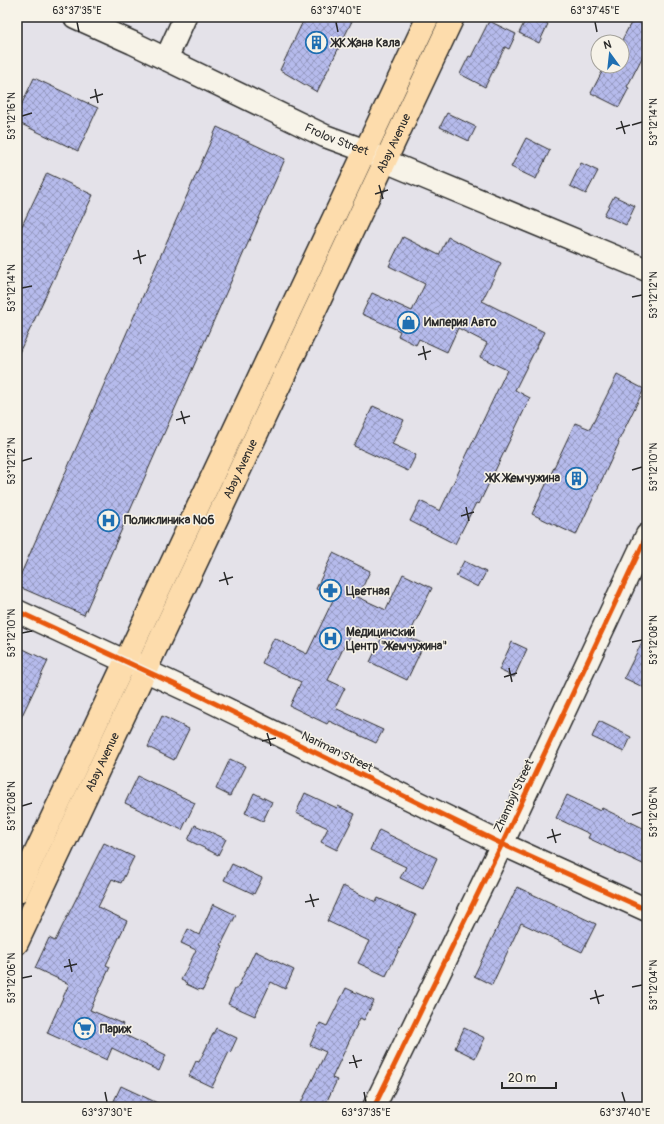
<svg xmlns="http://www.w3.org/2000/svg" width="664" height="1124" viewBox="0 0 664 1124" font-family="Pangolin,sans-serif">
<defs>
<pattern id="building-cross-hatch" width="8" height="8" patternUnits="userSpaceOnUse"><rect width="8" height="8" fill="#b6bbec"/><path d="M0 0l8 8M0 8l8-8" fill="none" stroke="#9498bf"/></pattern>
</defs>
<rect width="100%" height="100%" fill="#e4e2e9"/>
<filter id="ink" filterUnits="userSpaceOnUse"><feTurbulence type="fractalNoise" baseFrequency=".025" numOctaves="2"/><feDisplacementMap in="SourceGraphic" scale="8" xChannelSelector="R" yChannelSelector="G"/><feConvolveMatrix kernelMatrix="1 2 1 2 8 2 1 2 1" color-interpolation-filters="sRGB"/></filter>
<g filter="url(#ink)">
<path fill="url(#building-cross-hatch)" stroke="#2b2b2b" d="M305 17H354L317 92 280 70Z
M527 17H534L548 24 539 43 519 33Z
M634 17H637L647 22V48L627 87 629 88 619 107 591 93 605 66H622V40Z
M489 21 516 34 509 49 505 47 485 87 460 74 469 56 471 57Z
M34 78 98 108 78 151 17 122V114Z
M447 113 476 127 469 141 440 127Z
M217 127 285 159 84 615 17 586V583Z
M526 138 550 150 536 179 511 167Z
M581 163 598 171 586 194 570 186Z
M47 173 93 195 17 357V236Z
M614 196 635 206 626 225 604 215Z
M403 237 439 255 448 237 501 263 482 301 544 332 515 390 530 398 479 504 476 503 455 544 410 521 420 501 440 511 507 370 480 357 487 343 458 328 447 352 419 339 416 345 398 336 400 331 362 314 372 293 412 311 425 284 389 266Z
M617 375 644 389 618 442 619 443 576 535 532 514 575 423 590 429Z
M373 406 404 420 392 444 416 455 408 471 354 446Z
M333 553 370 571 358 597 386 610 403 574 432 588 408 637 424 644 407 680 370 662 381 639 354 626 328 680 345 688 335 708 383 730 376 743 329 721 327 724 290 706 301 682 262 663 274 638 307 654 334 598 316 589Z
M464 561 486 572 478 587 456 576Z
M647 632V689L624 678Z
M512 642 527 649 514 677 499 670Z
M17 646 48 661 17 726Z
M162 716 189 729 174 760 148 747Z
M599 721 631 737 624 752 592 737Z
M230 759 245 766 230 796 216 789Z
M138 776 195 803 182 830 125 803Z
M254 793 272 802 263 821 245 813Z
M305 793 337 808 338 806 355 814 337 850 321 842 328 828 296 813Z
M567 795 600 811 602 808 647 830V866L588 838 590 834 556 818Z
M195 825 226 839 218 855 188 840Z
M379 830 437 858 423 889 400 878 406 867 370 850Z
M104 843 134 857 121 883 112 879 98 907 127 921 106 965 110 967 90 1010 123 1024 119 1032 166 1055 159 1071 112 1048 107 1060 47 1033 69 984 35 968 49 938 55 941Z
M232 864 262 878 254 894 224 880Z
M343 886 376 902 378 898 416 915 386 976 358 963 369 941 327 921Z
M517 887 596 924 582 952 521 923 492 985 474 976Z
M213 904 236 915 221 945 223 946 203 990 200 989 199 990 186 984 187 983 181 980 196 950 181 943 188 929 199 935Z
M255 951 294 970 285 989 271 982 255 1016 228 1004 235 989H237Z
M346 988 374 1001 364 1020 360 1018 332 1078 337 1080 324 1107H299L326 1052 310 1045 320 1023 327 1026Z
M216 1028 237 1038 230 1053 229 1052 212 1087 189 1076 196 1061 199 1062Z
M464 1028 485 1038 475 1058 455 1048Z
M121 1086 166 1107H111Z"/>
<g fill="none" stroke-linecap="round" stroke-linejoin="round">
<defs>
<g id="minor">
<path id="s1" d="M75 17 133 43 325 136 366 151 385 161 647 270"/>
<path d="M166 59 185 17"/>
<path d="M17 611 202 697 502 844 647 910"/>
<path d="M374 1107 502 844 647 535"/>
</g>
<g id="major">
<path d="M17 892 428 17"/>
<path id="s2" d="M17 943 453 17"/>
</g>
</defs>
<use href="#minor" stroke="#2b2b2b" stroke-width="25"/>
<use href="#major" stroke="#2b2b2b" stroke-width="25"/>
<use href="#minor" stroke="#f7f3e8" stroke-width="22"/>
<use href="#major" stroke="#fddcac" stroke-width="22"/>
<defs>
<path id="cycleway" d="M17 611 202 697 502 844 647 910
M374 1107 502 844 647 535"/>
</defs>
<use href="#cycleway" stroke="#f7f3e8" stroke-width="8"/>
<use href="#cycleway" stroke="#e8590c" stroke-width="5"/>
</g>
</g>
<path fill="none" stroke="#2b2b2b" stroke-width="1.5" d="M77 22 79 32M336 22 338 32M595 22 597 32M95 89 98 103M90 98 103 94M22 116 32 113M621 121 625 134M632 125 642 122M616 129 630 125M379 185 383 199M375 194 388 190M138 250 141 264M133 259 146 255M22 288 32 286M632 297 642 295M423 346 426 360M418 355 431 351M181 411 185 424M176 420 190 416M22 461 32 458M632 470 642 467M466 507 469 521M461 516 474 512M224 572 228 585M219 581 233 577M22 633 32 631M632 642 642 640M509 668 512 682M504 677 517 673M267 733 271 746M262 741 276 738M22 806 32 803M632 815 642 812M552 829 556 843M547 838 561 834M310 894 314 907M305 902 319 899M69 959 72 972M64 967 77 964M22 978 32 976M632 987 642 985M595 990 599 1004M590 999 604 995M353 1055 357 1068M349 1063 362 1060M105 1092 107 1102M364 1092 366 1102M622 1092 625 1102"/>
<defs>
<symbol id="building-ring" viewBox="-11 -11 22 22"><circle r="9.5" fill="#f7f3e8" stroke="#1f6fb2" stroke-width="1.5"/><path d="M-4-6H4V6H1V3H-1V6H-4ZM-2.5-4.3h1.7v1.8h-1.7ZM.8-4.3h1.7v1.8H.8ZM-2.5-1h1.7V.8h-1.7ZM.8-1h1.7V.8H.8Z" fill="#1f6fb2"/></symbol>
<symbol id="shop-ring" viewBox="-11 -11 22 22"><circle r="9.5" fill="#f7f3e8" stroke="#1f6fb2" stroke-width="1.5"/><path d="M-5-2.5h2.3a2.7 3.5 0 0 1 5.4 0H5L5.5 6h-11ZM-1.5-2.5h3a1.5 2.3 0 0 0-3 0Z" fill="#1f6fb2"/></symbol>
<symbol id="hospital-ring" viewBox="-11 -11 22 22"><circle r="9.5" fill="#f7f3e8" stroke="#1f6fb2" stroke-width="1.5"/><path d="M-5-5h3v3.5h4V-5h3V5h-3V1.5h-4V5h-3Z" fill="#1f6fb2"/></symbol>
<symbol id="pharmacy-ring" viewBox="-11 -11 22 22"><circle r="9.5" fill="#f7f3e8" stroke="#1f6fb2" stroke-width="1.5"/><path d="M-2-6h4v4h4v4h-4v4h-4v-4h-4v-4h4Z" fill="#1f6fb2"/></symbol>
<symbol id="supermarket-ring" viewBox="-11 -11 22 22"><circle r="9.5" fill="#f7f3e8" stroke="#1f6fb2" stroke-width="1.5"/><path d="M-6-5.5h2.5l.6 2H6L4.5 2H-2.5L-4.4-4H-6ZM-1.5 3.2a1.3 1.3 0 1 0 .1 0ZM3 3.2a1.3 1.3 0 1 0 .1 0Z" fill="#1f6fb2"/></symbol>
</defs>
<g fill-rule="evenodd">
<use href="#building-ring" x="304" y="30" width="25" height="25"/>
<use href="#shop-ring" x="396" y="310" width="25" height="25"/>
<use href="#building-ring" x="564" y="466" width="25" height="25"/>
<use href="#hospital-ring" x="96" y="508" width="25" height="25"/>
<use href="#pharmacy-ring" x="318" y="578" width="25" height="25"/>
<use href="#hospital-ring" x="318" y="626" width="25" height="25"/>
<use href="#supermarket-ring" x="72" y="1016" width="25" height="25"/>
</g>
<g text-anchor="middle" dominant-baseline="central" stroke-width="3" stroke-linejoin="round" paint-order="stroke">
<g font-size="12" font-weight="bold" fill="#2b2b2b" stroke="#f7f3e8" text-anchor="start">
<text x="332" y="43">ЖК Жана Кала</text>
<text x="424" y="322">Империя Авто</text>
<text x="560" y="478" text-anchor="end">ЖК Жемчужина</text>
<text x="124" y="520">Поликлиника №6</text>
<text x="346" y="591">Цветная</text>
<text x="346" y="632">Медицинский<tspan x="346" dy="14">Центр "Жемчужина"</tspan></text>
<text x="100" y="1029">Париж</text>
</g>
<g font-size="12" fill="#2b2b2b" stroke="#f7f3e8">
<text stroke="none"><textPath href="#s1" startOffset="289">Frolov Street</textPath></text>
<text stroke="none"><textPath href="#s2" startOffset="884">Abay Avenue</textPath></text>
<text stroke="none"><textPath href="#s2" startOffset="524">Abay Avenue</textPath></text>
<text transform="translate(337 752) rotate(26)">Nariman Street</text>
<text stroke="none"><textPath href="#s2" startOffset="200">Abay Avenue</textPath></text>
<text transform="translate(514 796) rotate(-65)">Zhambyl Street</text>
</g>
</g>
<rect width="664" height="1124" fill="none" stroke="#f7f3e8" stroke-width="44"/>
<g transform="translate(610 54) rotate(345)"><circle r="19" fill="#f7f3e8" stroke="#a5a39c"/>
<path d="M0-3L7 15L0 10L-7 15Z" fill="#1f6fb2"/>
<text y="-6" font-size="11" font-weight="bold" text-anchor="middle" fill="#2b2b2b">N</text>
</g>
<path d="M502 1082v6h54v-6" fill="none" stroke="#2b2b2b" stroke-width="2"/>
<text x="508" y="1082" font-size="12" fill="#2b2b2b" stroke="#f7f3e8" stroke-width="3" paint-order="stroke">20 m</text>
<rect x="22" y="22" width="620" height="1080" fill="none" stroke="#2b2b2b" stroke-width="1.5"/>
<g font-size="10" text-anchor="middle" fill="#2b2b2b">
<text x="77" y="14">63°37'35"E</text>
<text x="336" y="14">63°37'40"E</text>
<text x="595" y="14">63°37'45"E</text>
<text transform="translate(11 116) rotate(-90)" y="4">53°12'16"N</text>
<text transform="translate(653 122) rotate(-90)" y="4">53°12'14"N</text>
<text transform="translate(11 288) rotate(-90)" y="4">53°12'14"N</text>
<text transform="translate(653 295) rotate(-90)" y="4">53°12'12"N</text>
<text transform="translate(11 461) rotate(-90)" y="4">53°12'12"N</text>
<text transform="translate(653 467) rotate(-90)" y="4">53°12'10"N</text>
<text transform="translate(11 633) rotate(-90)" y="4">53°12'10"N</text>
<text transform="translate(653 640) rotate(-90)" y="4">53°12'08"N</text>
<text transform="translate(11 806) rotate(-90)" y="4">53°12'08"N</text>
<text transform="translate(653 812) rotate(-90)" y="4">53°12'06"N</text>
<text transform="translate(11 978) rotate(-90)" y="4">53°12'06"N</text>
<text transform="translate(653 985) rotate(-90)" y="4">53°12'04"N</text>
<text x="107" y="1116">63°37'30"E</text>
<text x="366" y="1116">63°37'35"E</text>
<text x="625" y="1116">63°37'40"E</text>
</g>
</svg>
